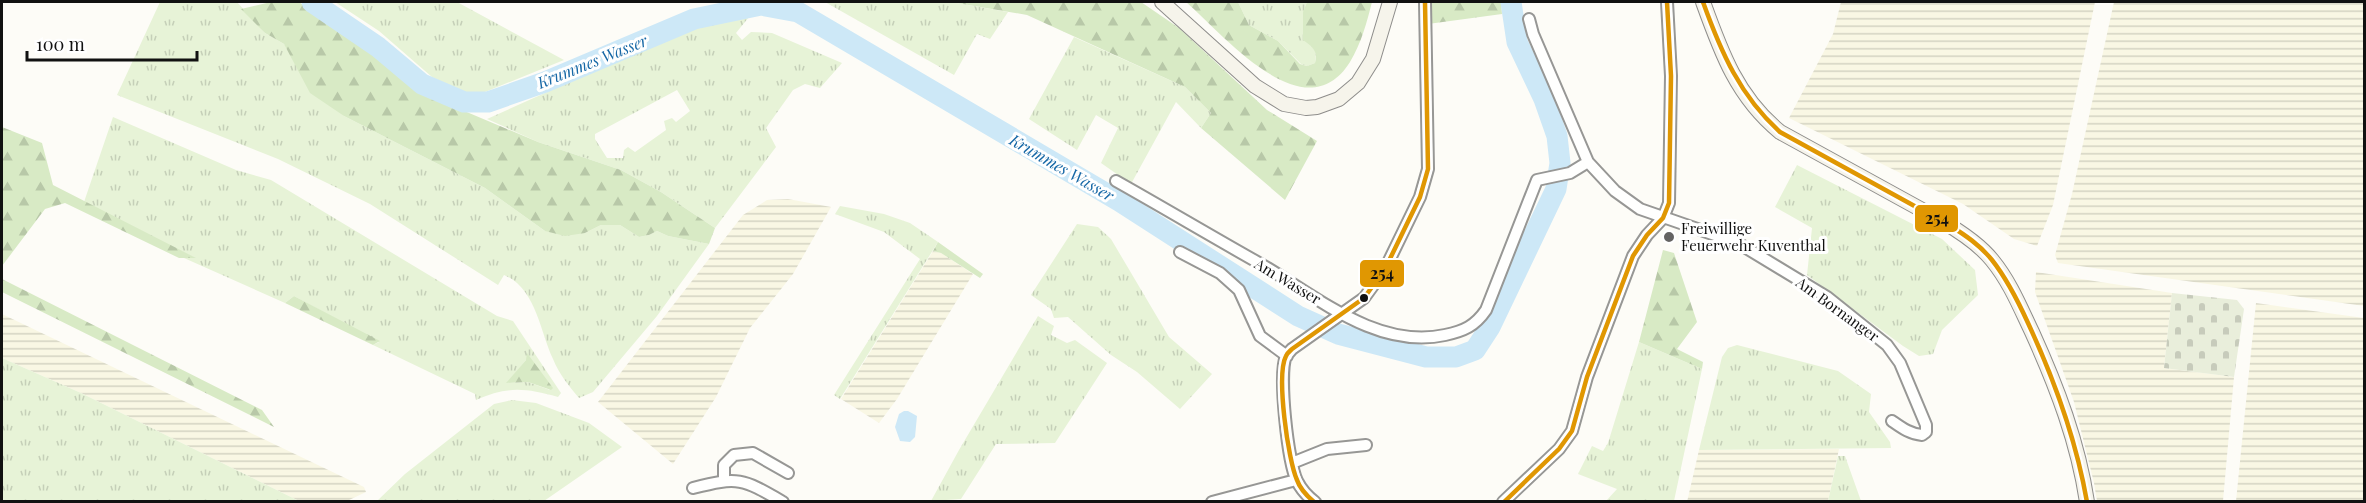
<svg xmlns="http://www.w3.org/2000/svg" width="2366" height="503" viewBox="0 0 2366 503" font-family="'Playfair Display',serif">
<defs>
<pattern id="farmland-rules" width="6" height="5" patternUnits="userSpaceOnUse" patternTransform="scale(1.5)"><rect width="6" height="5" fill="#f9f7e4"/><path d="M0 2.5h6" fill="none" stroke="#d4d3c3"/></pattern>
<pattern id="grass-tufts" width="24" height="20" patternUnits="userSpaceOnUse" patternTransform="scale(1.5)"><rect width="24" height="20" fill="#e7f3d7"/><path d="M3 7l-1-3M5 7V3M7 7l1-3M15 17l-1-3M17 17v-4M19 17l1-3" fill="none" stroke="#c5cfb8"/></pattern>
<pattern id="forest-firs" width="22" height="20" patternUnits="userSpaceOnUse" patternTransform="scale(1.5)"><rect width="22" height="20" fill="#d8eac5"/><path d="M5 1l3.5 6h-7zM16 11l3.5 6h-7z" fill="#b8c8a8"/></pattern>
<pattern id="cemetery-stones" width="16" height="16" patternUnits="userSpaceOnUse" patternTransform="scale(1.5)"><rect width="16" height="16" fill="#e9eedb"/><path d="M2 7V4a2 2 0 0 1 4 0v3zM10 15v-3a2 2 0 0 1 4 0v3z" fill="#c7cbbb"/></pattern>
</defs>
<rect width="100%" height="100%" fill="#fdfcf7"/>
<path fill="url(#farmland-rules)" d="M1841 2H2095L2053 205 2037 246 2014 239 1963 204 1789 118 1833 34Z
M2114 2H2364V306L2058 263 2055 255 2072 194Z
M788 199 831 207 793 274 750 328 716 397 673 464 598 402 743 215 767 200Z
M933 251 941 253 973 274 897 399 879 423 841 399Z
M2036 272 2172 293 2164 368 2234 377 2223 501H2097L2094 483 2074 402 2035 292Z
M2256 303 2364 318V501H2236Z
M2 314 364 487 366 492 347 501H299L81 393 2 358Z
M1839 449 1828 501 1687 502 1699 450Z"/>
<path fill="url(#grass-tufts)" fill-rule="evenodd" d="M160 2H237L265 33 284 44 344 116 485 188 545 231 585 233 601 225H620L639 237 649 235 657 231 668 236 709 244 657 316 593 392 579 398C569 386 559 374 553 359 540 332 536 288 504 275L498 285 370 204 278 159 117 95Z
M335 2H457L564 60 485 92 466 95 432 77 379 31Z
M825 2H951L1008 12 990 39 977 34 954 75Z
M1238 2H1307C1296 28 1320 40 1315 63L1307 66 1301 64 1278 41 1249 25Z
M736 16 749 17 736 33 742 40 751 32 772 33 842 63 820 88 805 84 793 90 766 128 776 147 715 228 661 192 621 170 538 142 487 119 670 37ZM677 90 690 111 676 122 672 118 664 121 666 130 635 152 628 147 624 150 623 158H607L595 139V134Z
M1074 37 1185 87 1211 113 1201 128 1176 102 1131 184 1101 163 1118 128 1096 115 1077 150 1029 119Z
M113 117 236 170 271 180 497 316 513 321 561 393 558 397C525 388 507 386 476 400L475 394 373 345 379 342 294 296 285 303 184 258H195L84 202ZM526 360 550 390 528 382 507 383Z
M1797 165 1942 239 1975 270 1978 295 1942 330 1933 354 1919 356 1903 346 1807 275 1812 228 1775 207Z
M840 206 884 214 910 223 938 242 840 399 834 395 920 259 884 232 835 214Z
M1077 224 1098 227 1111 239 1169 337 1212 374 1180 409 1137 372 1111 355 1068 317 1054 318 1051 309 1031 295Z
M1038 316 1054 326 1051 335 1067 343 1075 340 1107 363 1055 443 996 444 961 499 931 501 959 450Z
M1639 342 1702 369 1674 501H1606L1617 489 1578 474 1592 446 1603 451 1608 443Z
M1737 345 1838 371 1871 394 1869 412 1890 442 1891 448 1699 450 1722 357 1728 348Z
M2 358 81 393 299 501H2Z
M512 400 536 403 589 423 622 447 544 501H377L405 474 494 404Z
M1838 456H1845L1861 501H1828Z"/>
<path fill="url(#forest-firs)" d="M271 2H299L369 51 424 94 538 142 621 170 661 192 715 228 709 244 668 236 657 231 649 235 639 237 620 225H601L585 233 565 236 545 231 485 188 344 116 310 93 284 44 265 33 241 9Z
M951 2H1141L1179 28 1267 110 1317 141 1285 200 1201 128 1211 113 1185 87 1027 15Z
M1186 2H1238L1249 25 1278 41 1300 64 1307 66 1315 63C1318 51 1313 47 1303 40V12L1307 2H1372C1367 22 1361 44 1350 62 1305 134 1223 34 1186 2Z
M1426 2H1501L1502 14 1428 24Z
M2 127 42 143 53 185 196 258H179L65 203 45 209 2 266Z
M938 242 983 274 980 278 941 253 933 251Z
M1663 250 1674 253 1697 322 1677 349 1703 362 1702 369 1639 342Z
M2 279 262 410 274 427 2 292Z
M294 296 380 341 373 345 285 303Z
M527 353 553 388 551 390 528 382 506 383 526 360Z"/>
<path fill="url(#cemetery-stones)" d="M2172 293 2237 300 2244 309 2234 377 2164 368Z"/>
<path fill="#cde8f7" d="M904 411H908L917 416 915 437 910 442 900 441 895 427 899 414Z"/>
<g fill="none" stroke-linecap="round" stroke-linejoin="round">
<path stroke="#cde8f7" stroke-width="21" d="M312 2 378 47 422 84 464 102H488L545 82 694 19 761 5 798 12 1119 201 1298 316 1338 334 1426 357H1456L1475 350 1490 327 1556 189 1560 163 1557 136 1544 99 1517 42 1511 2"/>
<defs>
<path id="street" d="M1529 19 1533 34 1588 162 1615 191 1640 209 1738 243 1827 297 1887 345 1900 363 1926 425V432L1922 435C1910 434 1902 428 1892 421
M1116 181C1164 208 1211 236 1259 263 1315 295 1376 350 1445 335 1464 331 1475 326 1486 310L1537 180 1570 173 1588 162
M1180 252 1220 273 1239 290 1260 336 1287 356
M1292 463 1327 449 1366 445
M724 480V465L734 455 753 453 788 473
M693 488C739 476 743 479 783 502
M1212 502 1296 480
M1315 502C1307 496 1301 489 1297 481 1288 463 1278 374 1286 356 1287 355 1291 350 1292 349L1364 298 1385 269 1420 197 1428 169 1425 2
M1503 502 1559 449 1572 431 1587 377 1633 256 1647 235 1663 218 1669 203 1671 76 1667 2"/>
<path id="secondary" d="M1162 2 1255 86 1284 104 1306 108 1317 107 1339 99 1358 83 1373 59 1390 2
M1703 2C1721 52 1737 97 1780 132L1942 221C1961 232 1979 244 1992 260 2010 282 2020 307 2032 332 2057 387 2078 442 2087 502"/>
</defs>
<use href="#street" stroke="#979795" stroke-width="14"/>
<use href="#secondary" stroke="#8e8d8b" stroke-width="16"/>
<use href="#street" stroke="#fffffe" stroke-width="10"/>
<use href="#secondary" stroke="#f6f4eb" stroke-width="14"/>
<defs>
<path id="bus-1" d="M1703 2C1721 52 1740 96 1780 132L1949 225C1965 235 1980 245 1992 260 2007 279 2018 301 2028 323 2055 381 2076 439 2087 502
M1314 502C1307 496 1300 489 1297 480 1288 460 1276 375 1286 356 1287 353 1290 351 1292 349L1364 298 1385 269 1420 197 1428 169 1425 2
M1504 502 1559 449 1572 431 1587 377 1633 256 1647 235 1663 218 1669 203 1671 76 1667 2"/>
</defs>
<use href="#bus-1" stroke="#fff" stroke-width="9"/>
<use href="#bus-1" stroke="#e09702" stroke-width="4.5"/>
</g>
<circle fill="#646362" stroke="#fff" stroke-width="2" cx="1669" cy="237" r="6"/>
<circle fill="#111" stroke="#fff" stroke-width="2" cx="1364" cy="298" r="5"/>
<g text-anchor="middle" dominant-baseline="central" stroke-width="6" stroke-linejoin="round" paint-order="stroke">
<g font-size="15" fill="#111" stroke="#fff" text-anchor="start">
<text x="1681" y="228">Freiwillige<tspan x="1681" dy="17">Feuerwehr Kuventhal</tspan></text>
</g>
<g font-size="15" fill="#111" stroke="#fff">
<text transform="translate(1288 281) rotate(31)">Am Wasser</text>
<text transform="translate(1838 309) rotate(36)">Am Bornanger</text>
</g>
<g font-size="16" font-style="italic" fill="#1768a6" stroke="#fff">
<text transform="translate(592 61) rotate(-22)">Krummes Wasser</text>
<text transform="translate(1062 167) rotate(30)">Krummes Wasser</text>
</g>
</g>
<g stroke="#fff" stroke-width="2">
<rect x="1914" y="204" width="45" height="29" rx="6" fill="#e09702"/>
<rect x="1359" y="259" width="46" height="29" rx="6" fill="#e09702"/>
</g>
<g font-size="16" text-anchor="middle" font-weight="bold" fill="#111">
<text x="1937" y="224">254</text>
<text x="1382" y="279">254</text>
</g>
<rect width="2366" height="503" fill="none" stroke="#111111" stroke-width="6"/>
<path d="M27 51v9h170v-9" fill="none" stroke="#111111" stroke-width="3"/>
<text x="36" y="51" font-size="18" fill="#111111" stroke="#ffffff" stroke-width="4.5" paint-order="stroke">100 m</text>
</svg>
